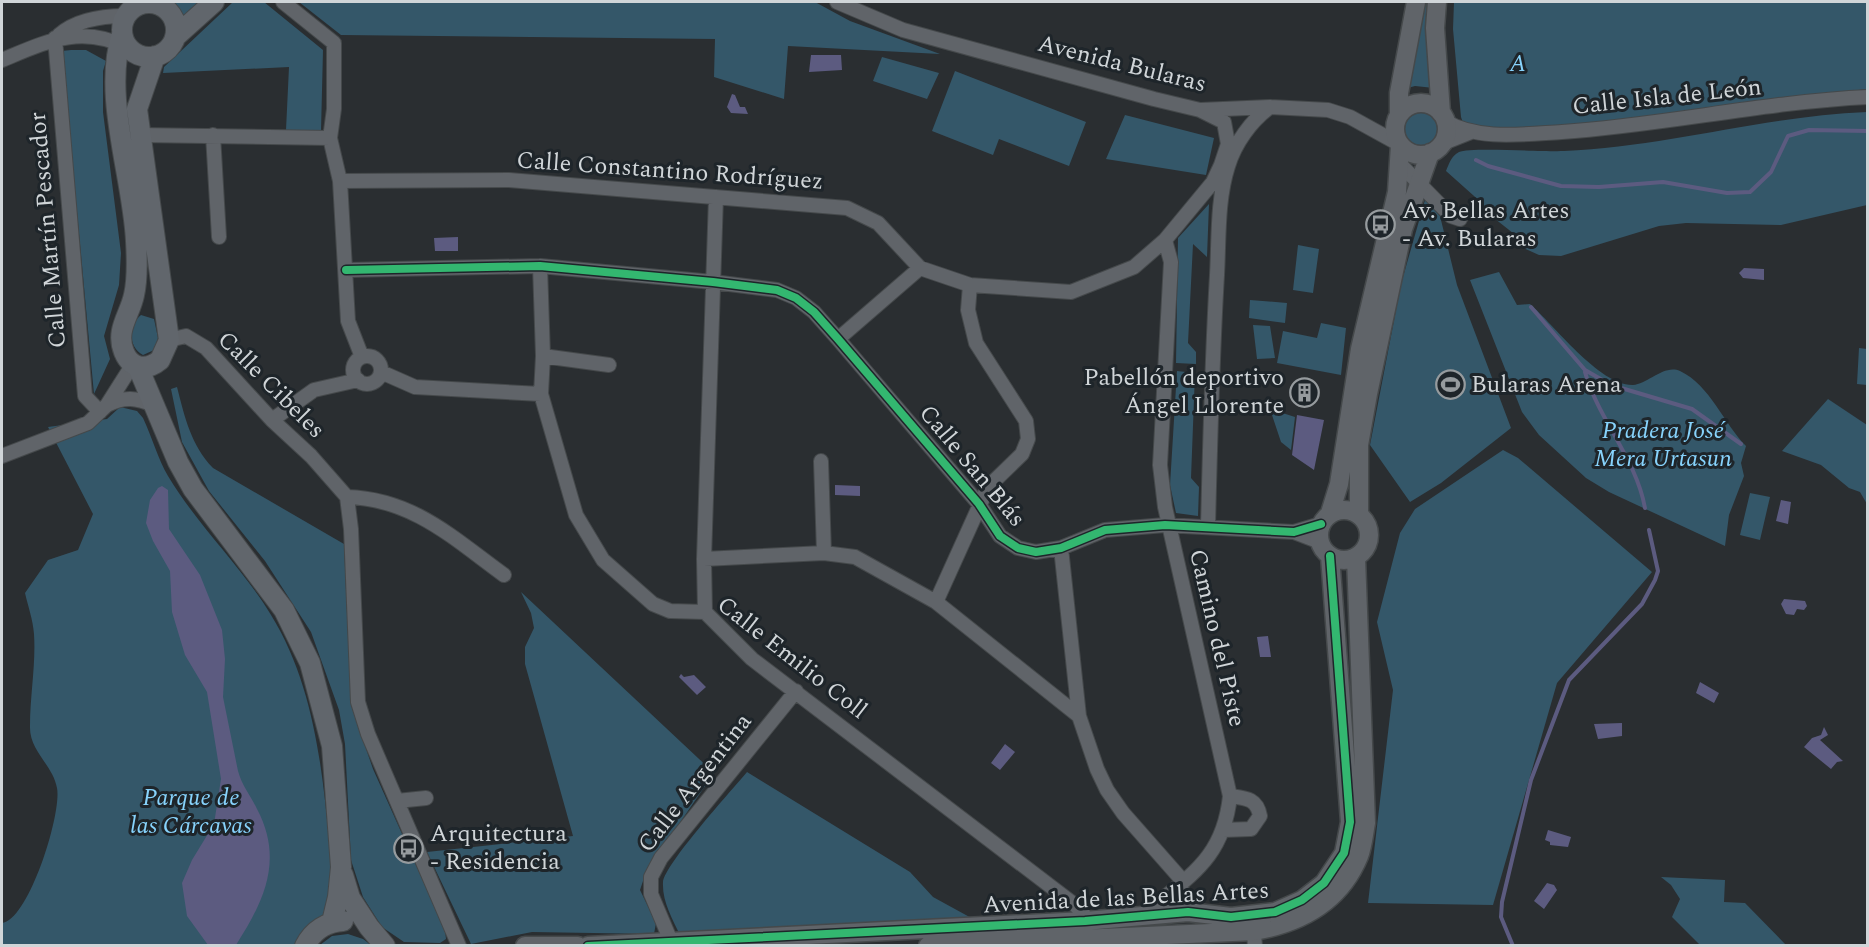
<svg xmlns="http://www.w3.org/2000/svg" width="1869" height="947" viewBox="0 0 1869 947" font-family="Spectral,serif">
<rect width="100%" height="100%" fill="#2a2e31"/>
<path fill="#345769" d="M164 2H207L182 24 171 6Z
M233 2H264L323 50 321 131 286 130 289 67 163 73 164 67Z
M299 2H815L850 21 940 54 788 46 784 99 714 77 715 39 341 35Z
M1422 2H1431L1434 88 1415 86 1404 89Z
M1454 2H1867V89L1554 128 1471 127 1463 123 1461 117 1453 29Z
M71 50H86L106 61 103 71V112L121 253 119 285 104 336 110 359 94 394 62 51Z
M882 57 939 73 927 99 873 81Z
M955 71 1086 122 1069 166 999 139 993 155 932 131Z
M1867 112V205L1781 225 1686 223 1659 226 1561 256 1539 255 1515 244 1523 241 1480 207 1483 204 1446 171C1449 164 1451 156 1459 152 1470 147 1545 152 1564 151 1666 147 1765 116 1867 112Z
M1405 129a16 16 0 1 1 32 0a16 16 0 1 1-32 0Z
M1125 115 1214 138 1206 175 1106 159Z
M1425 200 1440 216 1457 285 1511 428 1441 483 1410 502 1370 445 1401 284Z
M1209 204 1207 257 1193 244 1188 343 1196 352V364L1176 363 1178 238Z
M1298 245 1319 249 1313 293 1293 290Z
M1499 272 1517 305 1530 304C1553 324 1600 386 1633 385 1648 384 1664 364 1680 371 1710 385 1724 424 1746 446L1741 463 1744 476 1729 515 1725 546 1609 492 1586 478 1539 435 1522 412 1470 280Z
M1250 300 1287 303 1285 323 1249 318Z
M141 315 154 319 158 338 154 350 143 355C128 347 128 326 141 315Z
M1321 323 1346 328 1341 375 1277 363 1283 331 1317 338Z
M1253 325 1270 326 1275 358 1257 359Z
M1859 348 1867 349V385L1857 384Z
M1177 371 1195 373 1191 478 1199 487 1198 516 1176 513 1170 485Z
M177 387C185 418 191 445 213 468L344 544 351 705 373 769 445 930 446 939 440 943 404 942 382 927 363 897 351 860 345 744 339 710 311 632 265 561 209 491 182 442 171 389Z
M1828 399 1867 425V504L1860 492 1849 488 1821 465 1782 451Z
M120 407 137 411 143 418C152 437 158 459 168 476 198 526 242 567 271 615 325 702 325 815 336 914L309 925 295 946 2 945V923C29 920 62 813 57 788 53 765 29 751 30 726 30 695 36 664 34 634 33 620 28 606 25 593L48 560 78 550 93 514 48 427 107 419Z
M1270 409 1295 417 1291 450 1281 442Z
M1503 450 1518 458 1652 572 1557 683 1493 905 1368 903 1393 690 1377 622 1400 533 1415 509Z
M1750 493 1770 497 1760 540 1740 535Z
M521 592 714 773 646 872 640 890 656 923 654 934 532 932 471 944 427 852 573 836 525 664V647L534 628 531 613Z
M747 772 910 872 933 897 975 920 680 935C672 918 662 901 663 882 665 864 731 791 747 772Z
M1661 877 1725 880 1724 902 1745 903 1786 945H1700L1672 917 1680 899 1671 885Z
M348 934 363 939 371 945H320L332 936Z"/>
<path fill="#5c5b80" d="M811 55H841L842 70 809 72Z
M732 94 735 95 740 107H745L748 114 731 113 727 107Z
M458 237V251H435L434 238Z
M1744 268 1764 269V280L1743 278 1739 273Z
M1297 415 1324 420 1314 470 1292 455Z
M835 485 860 486V496L835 495Z
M162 486 168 490 169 529 200 575 222 630 225 659 223 697 238 771C242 786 251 796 257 809 284 860 264 901 236 945H208L187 916 182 883 192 860 214 824 221 779 207 692 185 655 172 612 170 571 153 541 146 523 150 500 158 488Z
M1781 500 1791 502 1788 524 1776 521Z
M1784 599 1805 601 1807 606 1804 610 1797 609 1794 615 1786 614 1781 604Z
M1268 636 1271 657H1260L1257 637Z
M681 674 684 677 694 675 706 687 697 695 679 677Z
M1700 682 1719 693 1714 703 1696 693Z
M1622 723V736L1598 739 1594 724Z
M1824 727 1828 735 1820 740 1843 761 1837 762 1831 769 1804 747 1812 738 1821 735Z
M1005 744 1015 752 1000 770 991 763Z
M1548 830 1571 837 1568 847 1550 845V842L1545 840Z
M1547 883 1554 885 1557 890 1544 909 1534 901Z"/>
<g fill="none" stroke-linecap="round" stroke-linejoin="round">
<path stroke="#5c5b80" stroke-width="4" d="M1476 160 1488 166 1561 186 1599 187 1663 182 1727 193 1750 192 1771 172 1788 136 1809 130 1868 131
M1531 307 1585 370 1611 385 1692 409 1741 444
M1585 372C1598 419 1636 458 1645 508
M1513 946 1501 917 1502 902 1531 780 1569 680 1642 604 1655 580 1658 571 1649 530"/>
<defs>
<path id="minor" d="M283 2 334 43V109L330 138 340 181 348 321 362 357
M837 2 903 30 1154 99 1200 110 1270 107 1328 110 1350 117 1399 144
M59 35C76 20 103 16 125 16
M55 38 85 396 100 412
M2 60C48 41 81 24 129 48
M1445 121C1478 141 1525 134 1562 132 1664 125 1765 102 1868 97
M139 135 330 138
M213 135 219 237
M1441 144 1471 132
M1398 162 1451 216 1460 219
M340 181 509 180 847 208 878 223 920 268 970 285 1071 292 1134 267 1165 240 1213 182 1221 165 1228 144 1224 122 1200 110
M540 266 543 356 541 394 576 515 603 560 653 604 670 611 705 612 752 659 1075 905 1083 913 1085 928
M346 270 540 266 713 282 777 290 796 298 814 312 838 339 979 504 1000 536 1018 548 1036 552 1061 548 1105 530 1165 525 1294 532 1321 524
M838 339 920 268
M169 340 186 336 206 348 272 420 311 456 347 497 351 529 358 702 368 734 459 946
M543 356 609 365
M353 370a14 14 0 1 1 28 0a14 14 0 1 1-28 0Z
M381 372 415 387 541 394
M107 405C125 396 136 398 154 405
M272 420 314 390 358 380
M2 456 88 423 107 405 133 364
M821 461 824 553
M347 497C413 499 453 538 504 575
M1208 527C1210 443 1212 359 1217 275 1219 240 1217 200 1228 166 1235 143 1251 121 1270 107
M1294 532 1320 542
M1061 548 1079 716
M704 559 824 553 855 557 936 602 1079 716 1097 769 1107 790 1123 813 1182 880 1181 899 1188 912
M936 602 988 487 1022 454 1028 439 1026 421 976 343 968 310 970 285
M705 612 704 559 716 197
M397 801 426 798
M1223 830 1251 829 1260 816C1257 798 1245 798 1230 796
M1140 918C1186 877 1223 862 1230 796L1165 507 1160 465 1171 262 1165 240
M1253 923 1255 946
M673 946 651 894V877L661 858 796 691"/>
<path id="tertiary" d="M1437 2 1435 28 1441 113
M1395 129a26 26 0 1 1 52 0a26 26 0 1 1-52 0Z
M1399 115V93L1416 2
M1319 535a25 25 0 1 1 50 0a25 25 0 1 1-50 0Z
M1330 513 1339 484 1360 349 1397 192 1400 145
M1359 514V445L1368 394 1403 229 1430 153
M525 946H578
M588 946 1085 921 1188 912 1231 917 1275 912 1302 900 1324 883 1344 853 1350 822 1330 556
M928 946 1254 931C1301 923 1340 902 1359 856 1363 846 1364 833 1366 823L1356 558"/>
<path id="secondary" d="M122 30a27 27 0 1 1 54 0a27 27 0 1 1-54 0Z
M122 34C102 95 133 177 136 241 137 258 138 278 134 295 130 315 115 330 124 352 131 369 147 371 160 360L169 340 137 109 155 56
M175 37 214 2
M138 367 178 462 193 489 284 610 310 663 332 746 341 867 338 897 332 922
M343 875 350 898 369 927 385 946
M305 946C313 930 327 922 343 921"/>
</defs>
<use href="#minor" stroke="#45494b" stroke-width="16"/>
<use href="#tertiary" stroke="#45494b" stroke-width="21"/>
<use href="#secondary" stroke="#45494b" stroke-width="22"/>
<use href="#minor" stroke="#606469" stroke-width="14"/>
<use href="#tertiary" stroke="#606469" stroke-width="18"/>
<use href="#secondary" stroke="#61666c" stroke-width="20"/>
<defs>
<path id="cycleway" d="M346 270 540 266 713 282 777 290 796 298 814 312 838 339 979 504 1000 536 1018 548 1036 552 1061 548 1105 530 1165 525 1294 532 1321 524
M588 946 1085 921 1188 912 1231 917 1275 912 1302 900 1324 883 1344 853 1350 822 1330 556"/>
</defs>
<use href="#cycleway" stroke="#1e252a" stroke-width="11"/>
<use href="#cycleway" stroke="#33b770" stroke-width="8"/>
</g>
<defs>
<symbol id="bus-ring" viewBox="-11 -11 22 22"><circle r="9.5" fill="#1e252a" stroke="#969b9e" stroke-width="1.5"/><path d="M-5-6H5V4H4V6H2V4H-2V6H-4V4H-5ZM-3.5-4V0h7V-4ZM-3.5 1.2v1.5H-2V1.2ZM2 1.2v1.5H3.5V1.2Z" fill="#969b9e"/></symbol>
<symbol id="stadium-ring" viewBox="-11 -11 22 22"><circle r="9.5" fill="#1e252a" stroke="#969b9e" stroke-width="1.5"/><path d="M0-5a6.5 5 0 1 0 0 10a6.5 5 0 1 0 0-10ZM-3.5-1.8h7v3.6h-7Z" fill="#969b9e"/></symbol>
<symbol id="building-ring" viewBox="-11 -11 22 22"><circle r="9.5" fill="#1e252a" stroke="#969b9e" stroke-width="1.5"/><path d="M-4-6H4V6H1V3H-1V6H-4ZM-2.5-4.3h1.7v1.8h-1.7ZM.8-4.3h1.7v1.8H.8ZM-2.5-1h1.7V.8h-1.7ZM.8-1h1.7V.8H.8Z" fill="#969b9e"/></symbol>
</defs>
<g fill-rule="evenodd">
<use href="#bus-ring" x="1364" y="208" width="33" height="33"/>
<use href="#stadium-ring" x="1434" y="368" width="33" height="33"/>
<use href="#building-ring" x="1288" y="376" width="33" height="33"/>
<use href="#bus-ring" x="392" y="832" width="33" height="33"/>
</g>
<g text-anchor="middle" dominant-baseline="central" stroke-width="6" stroke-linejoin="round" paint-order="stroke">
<g font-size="24" fill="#d0d5d8" stroke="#1e252a">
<text transform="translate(1122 64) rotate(14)">Avenida Bularas</text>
<text transform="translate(1667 97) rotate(-6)">Calle Isla de León</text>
<text transform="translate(670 171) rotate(4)">Calle Constantino Rodríguez</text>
<text transform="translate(48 230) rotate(-95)">Calle Martín Pescador</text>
<text transform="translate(271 385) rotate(45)">Calle Cibeles</text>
<text transform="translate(972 466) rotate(50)">Calle San Blás</text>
<text transform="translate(1217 638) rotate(77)">Camino del Piste</text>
<text transform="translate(792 658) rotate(38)">Calle Emilio Coll</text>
<text transform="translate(695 783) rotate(-52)">Calle Argentina</text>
<text transform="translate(1126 898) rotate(-3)">Avenida de las Bellas Artes</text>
</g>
<g font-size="24" font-style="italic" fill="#87d3fc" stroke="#1e252a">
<text x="1518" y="64">A</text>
<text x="1663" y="431">Pradera José<tspan x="1663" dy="28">Mera Urtasun</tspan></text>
<text x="191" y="798">Parque de<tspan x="191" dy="28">las Cárcavas</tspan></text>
</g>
<g font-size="24" fill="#d0d5d8" stroke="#1e252a" text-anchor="start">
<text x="1402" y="211">Av. Bellas Artes<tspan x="1402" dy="28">- Av. Bularas</tspan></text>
<text x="1284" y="378" text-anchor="end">Pabellón deportivo<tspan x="1284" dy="28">Ángel Llorente</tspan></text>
<text x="1471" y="385">Bularas Arena</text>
<text x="430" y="834">Arquitectura<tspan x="430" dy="28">- Residencia</tspan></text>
</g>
</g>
<rect width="1869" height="947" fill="none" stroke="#d0d5d8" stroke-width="6"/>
</svg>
